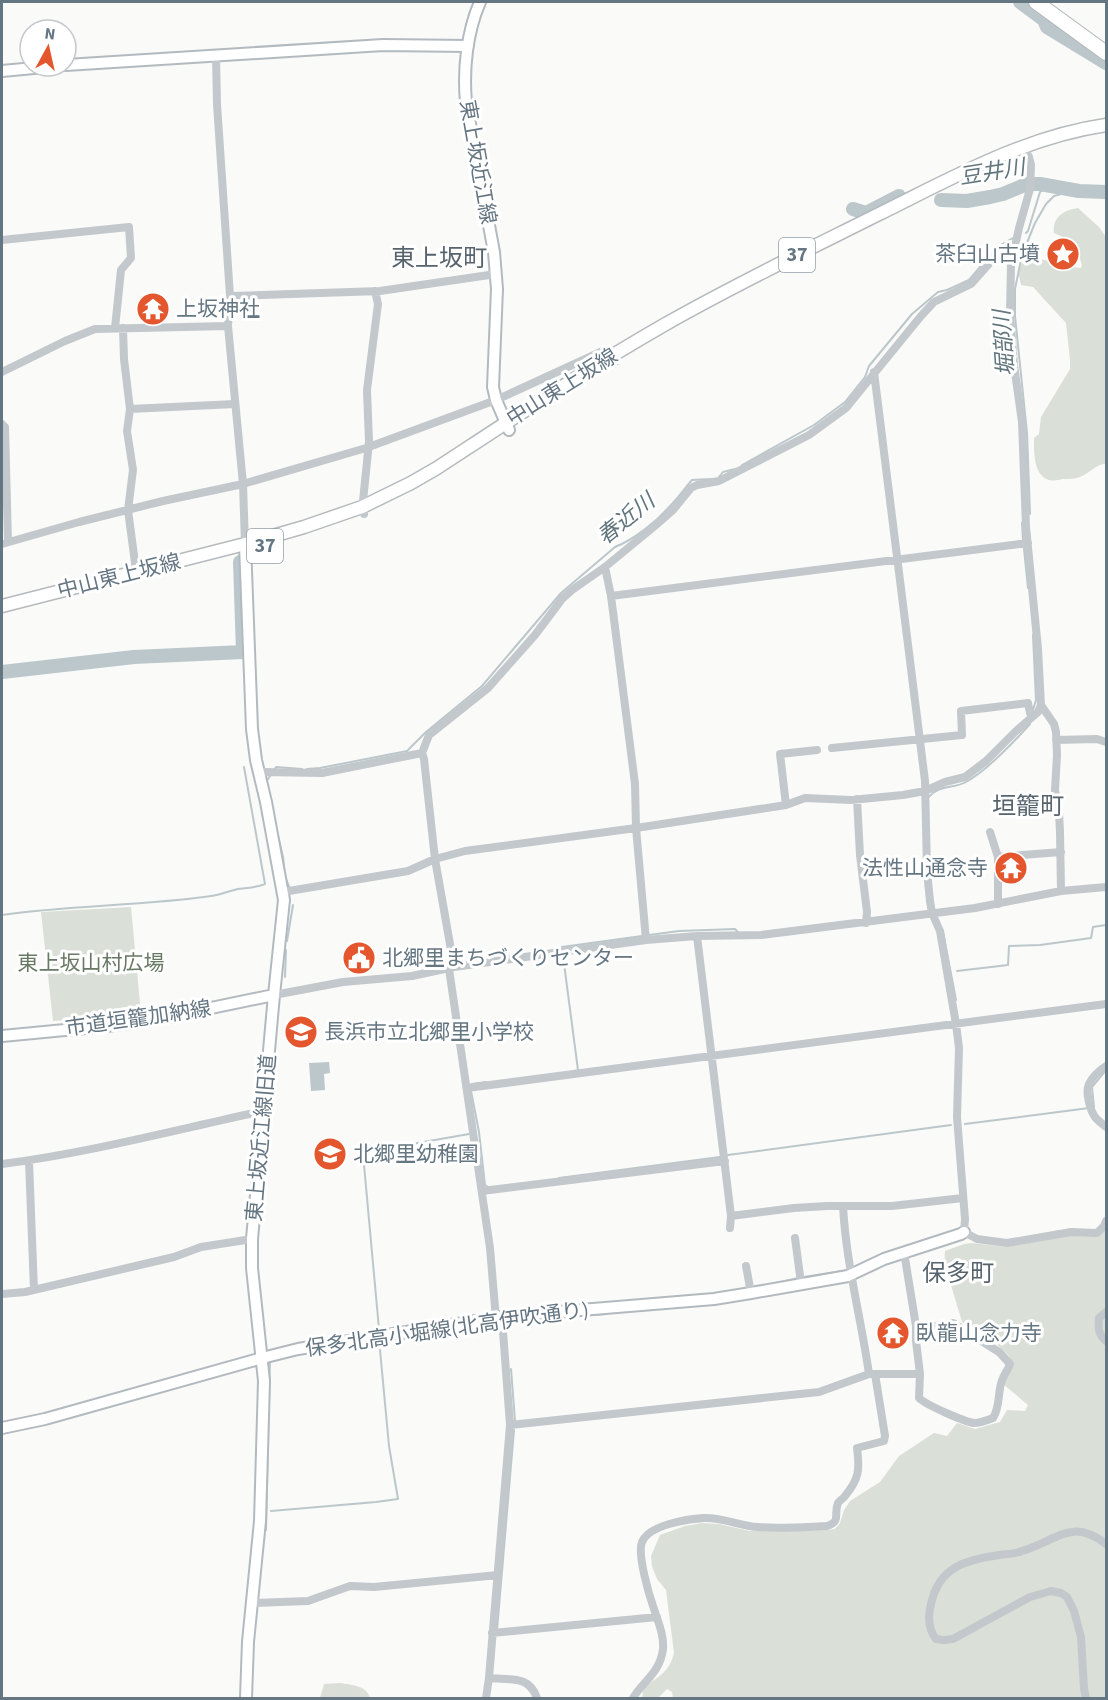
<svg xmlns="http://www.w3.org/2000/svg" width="1108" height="1700" viewBox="0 0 1108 1700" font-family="'Source Sans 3','Noto Sans JP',sans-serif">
<rect width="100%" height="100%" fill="#fafaf8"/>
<path fill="#dadfd7" d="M1078 208 1099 227 1106 237V464C1096 464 1091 472 1082 476 1076 479 1070 479 1063 479 1059 480 1053 481 1049 480 1033 475 1034 451 1034 438L1039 434 1041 417 1070 369V360L1066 323 1033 287 1021 285 1018 271 1022 263C1044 253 1059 267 1081 268L1082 265C1075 243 1075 243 1054 233 1052 217 1064 210 1078 208Z
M131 907 141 1014 53 1021 41 912Z
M1106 1226V1698H673L672 1692 667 1689 658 1698H642L644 1687C659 1677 670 1671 674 1653L666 1590 657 1579 652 1566 651 1556 660 1535 685 1526 702 1523 719 1524 750 1531 827 1530 835 1529 840 1523 844 1510 850 1501 880 1482 899 1456 934 1433 947 1436 957 1423 975 1429 1000 1422 1007 1410 1025 1411 1028 1405 1003 1384 1014 1365 1008 1355 985 1333 962 1322 948 1275 944 1268 945 1251 964 1244 972 1243 1007 1247 1071 1235 1097 1236Z
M340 1683C351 1685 367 1685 370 1698H320L324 1684Z"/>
<path fill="#bbc7cb" d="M329 1062 330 1073 324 1074 325 1090 311 1091 309 1063Z"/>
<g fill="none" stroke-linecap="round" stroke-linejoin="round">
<path stroke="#bbc7cb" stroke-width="2" d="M1026 233 1028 231 1040 192 1050 186
M742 465 814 425 845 402 865 377 869 366 912 314 938 292 947 290 969 280 997 247 1013 238
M719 477 723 472 735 469
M1030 514 1027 433 1015 316V289L1022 255 1035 223 1046 204 1054 196 1068 192 1069 189
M1023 540 1022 523 1024 521
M1024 549 1028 588
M1033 635 1036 700 1033 710
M307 769 320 768 407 751 426 732 482 686 561 593 615 547C635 539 656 522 671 505 679 497 685 488 692 480L711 479
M274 770 276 767 302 769
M267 784 266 782 270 776
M928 798C939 784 954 789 966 782 989 769 1013 743 1030 724
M274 819 283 857 285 876 290 889
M2 915C71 905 142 906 211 896 220 895 229 891 238 889 248 888 255 888 265 884L244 767
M943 932 956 1000
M649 935 679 931 735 929 738 932
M287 941 293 905
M562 947 642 936
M563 956 578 1070 575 1071
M957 971 1008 965 1009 946 1040 945 1091 938 1093 927 1106 925
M285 977 286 950
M472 1084 486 1082
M471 1091 479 1132 485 1185 488 1187
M1094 1107 1092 1087 1106 1070
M965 1124 1089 1108
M728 1155 951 1125
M559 1178 720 1157
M804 1277 848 1270
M768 1285 798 1278
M616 1302 720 1293
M509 1321 607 1314
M263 1323 266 1348
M379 1329 364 1165 367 1164 366 1152 469 1134
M299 1354 413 1338 486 1325
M511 1369 515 1421
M271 1511 376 1502 398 1499 389 1446 380 1350
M266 1530 270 1359
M497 1630 514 1430"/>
<path stroke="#bbc7cb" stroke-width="14" d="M1020 2 1044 20 1047 27 1106 63
M941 200 967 201 990 197 1003 194 1027 184H1040L1079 191 1106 192
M853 209 866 213 899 196
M2 672 134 657 243 652 240 562"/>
<defs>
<path id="secondary" d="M480 2C467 32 463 69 466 102L494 252 497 289 493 387 496 400 509 430
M66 65 383 45 468 46
M2 71 55 66
M245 544 252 729 256 760 266 802 284 900 274 995 252 1239V1268L264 1381 260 1521 248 1642 246 1698
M2 1036 107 1026 158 1019 274 995
M2 1428 45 1419 262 1358 298 1349 508 1316 714 1299 751 1293 848 1276 884 1259 961 1234 964 1232"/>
<path id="primary" d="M2 606 245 544 304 527 362 507 411 483 437 468C512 419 587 369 664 325 734 285 807 250 879 214 952 178 1024 137 1106 125"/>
<path id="highway" d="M1036 2 1106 53"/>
</defs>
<use href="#secondary" stroke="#b3babf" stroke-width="14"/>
<use href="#primary" stroke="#b5babe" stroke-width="15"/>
<use href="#highway" stroke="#b4b9bd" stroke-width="16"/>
<path stroke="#c3c8cc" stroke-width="8" d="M216 56 217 104 230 296 228 326 243 484 245 544
M1022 146 1029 157 1031 165 1030 189 1019 228 1011 265 1010 313 1014 365 1022 422 1026 527 1038 649 1041 705 1054 724 1056 732 1057 755 1055 790 1059 812 1060 832 1061 891
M2 240 129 227 131 258 121 270 115 328
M230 296 380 291 496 274
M123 328 124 359 130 409 235 404
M2 372 65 341 95 329 228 326
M874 372 925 781 927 871 930 901 932 913 940 931 956 1024 959 1048 957 1117 965 1219 964 1232 977 1239 1007 1243 1071 1232 1097 1233 1104 1226 1106 1221
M130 409 127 431 133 470 128 510 137 578
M2 424 5 427 8 542
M364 514 363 501 369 442 367 390 378 304 375 291
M2 544 79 522 163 501 243 484 366 448 496 400 607 349 610 350 617 361
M611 596 1028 543
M1056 740 1097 739 1106 742
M832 748 962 735 961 711 1028 703 1030 713 1032 716
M422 753 424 759 435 859 454 967
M260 774 263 772 322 773 422 753 429 735 488 688 535 635 562 599 572 590 605 567 656 525 673 510 691 488 697 485 719 481 809 435 846 408 921 316 934 302 971 284 994 258 1007 250 1014 249
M857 799 860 855 867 912 866 923
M786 805 780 754 817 750
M990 832 998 857V904
M998 857 1061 852
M283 892 408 871 435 859 465 851 636 828 635 784 611 596 605 567
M697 936 731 1216 794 1208 827 1206H892L963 1198
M646 940 636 828 786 805 805 798 851 800 903 795 925 791 945 782 965 777 986 761 1015 732 1038 712 1041 705
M449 969 490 1248 496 1319
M274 995 343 982 412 976 454 967 646 940 697 936 761 935 975 908 1061 891 1106 887
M1106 1066C1100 1070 1092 1077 1089 1084 1085 1092 1090 1110 1095 1117 1098 1121 1103 1124 1106 1127
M467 1088 1106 1004
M29 1161 34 1290
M2 1164C87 1153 171 1131 254 1113L263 1114
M482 1191 725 1161
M843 1206C846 1263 861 1318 869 1374
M730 1228 731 1216
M795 1238 801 1283
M746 1266 751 1293
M2 1294 25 1292 174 1257 201 1247 252 1239
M1106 1312 1099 1318C1098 1328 1098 1334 1106 1341
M916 1326H936L953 1323 999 1352 1010 1364C1008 1370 1005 1373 1003 1378 997 1390 1001 1406 993 1418 988 1420 980 1423 974 1423 965 1422 926 1405 919 1398L920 1374
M510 1425 819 1392 869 1374H920L916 1341V1326L904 1252
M252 1603 308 1601 350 1586 374 1587 498 1575
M492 1633 657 1617
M489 1678 510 1425 502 1318
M486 1698 489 1678C510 1680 529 1675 537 1698
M633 1698C644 1680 660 1673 663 1649 664 1634 658 1622 654 1609 649 1595 637 1554 642 1542 649 1525 687 1519 704 1518 722 1517 740 1526 758 1527 780 1529 804 1527 827 1526 842 1521 833 1514 838 1503 840 1500 843 1499 845 1496 859 1479 860 1470 857 1448L884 1441 885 1436 875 1374
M1086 1698 1084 1689 1081 1637 1074 1611 1067 1597 1061 1593 1051 1591 1030 1597 953 1639 944 1640 936 1639C928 1629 928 1616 931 1604 939 1567 965 1560 999 1555 1006 1554 1015 1554 1022 1551 1057 1541 1071 1517 1106 1544"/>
<use href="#secondary" stroke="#fff" stroke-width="10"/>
<use href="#primary" stroke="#fff" stroke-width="12"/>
<use href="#highway" stroke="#fff" stroke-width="14"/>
</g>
<defs>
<symbol id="sight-disc" viewBox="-11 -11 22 22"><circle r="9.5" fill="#e4572e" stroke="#fff"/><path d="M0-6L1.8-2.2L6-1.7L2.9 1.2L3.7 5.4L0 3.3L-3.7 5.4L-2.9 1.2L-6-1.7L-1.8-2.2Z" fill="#fff"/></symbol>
<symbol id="temple-disc" viewBox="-11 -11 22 22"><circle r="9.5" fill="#e4572e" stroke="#fff"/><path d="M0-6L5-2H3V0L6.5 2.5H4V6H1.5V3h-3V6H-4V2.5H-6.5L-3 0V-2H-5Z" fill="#fff"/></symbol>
<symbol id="civic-disc" viewBox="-11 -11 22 22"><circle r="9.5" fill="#e4572e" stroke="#fff"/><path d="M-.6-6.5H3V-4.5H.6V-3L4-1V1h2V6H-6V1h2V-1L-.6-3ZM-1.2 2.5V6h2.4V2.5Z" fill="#fff"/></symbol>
<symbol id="school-disc" viewBox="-11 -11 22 22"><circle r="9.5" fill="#e4572e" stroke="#fff"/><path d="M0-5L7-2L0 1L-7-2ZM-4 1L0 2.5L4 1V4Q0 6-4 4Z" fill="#fff"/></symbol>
</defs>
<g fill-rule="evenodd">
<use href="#sight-disc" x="1044" y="235" width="38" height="38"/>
<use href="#temple-disc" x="134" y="290" width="38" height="38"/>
<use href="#temple-disc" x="992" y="849" width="38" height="38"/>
<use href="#civic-disc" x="340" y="939" width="38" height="38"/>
<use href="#school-disc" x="282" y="1013" width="38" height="38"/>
<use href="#school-disc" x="311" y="1135" width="38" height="38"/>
<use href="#temple-disc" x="874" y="1314" width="38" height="38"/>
</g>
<g text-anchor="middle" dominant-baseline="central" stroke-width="6" stroke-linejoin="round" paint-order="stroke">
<g fill="#fff" stroke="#939fa8" stroke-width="1.5">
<rect x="779" y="238" width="36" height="34" rx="4.5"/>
<rect x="247" y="529" width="36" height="34" rx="4.5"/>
</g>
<g font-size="20" font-weight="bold" fill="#657683">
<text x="797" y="255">37</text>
<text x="265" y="546">37</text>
</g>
<g font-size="21" fill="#657683" stroke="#fff">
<text transform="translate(478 162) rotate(80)">東上坂近江線</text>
<text transform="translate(562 387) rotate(-32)">中山東上坂線</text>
<text transform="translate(119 576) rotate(-14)">中山東上坂線</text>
<text transform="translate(138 1018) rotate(-8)">市道垣籠加納線</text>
<text transform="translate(261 1138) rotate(-85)">東上坂近江線旧道</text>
<text transform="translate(447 1329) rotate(-8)">保多北高小堀線(北高伊吹通り)</text>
</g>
<g font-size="21" fill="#657683" stroke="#fff" text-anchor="start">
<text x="1040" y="254" text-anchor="end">茶臼山古墳</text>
<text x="176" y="309">上坂神社</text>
<text x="988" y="868" text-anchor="end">法性山通念寺</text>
<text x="382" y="958">北郷里まちづくりセンター</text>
<text x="324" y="1032">長浜市立北郷里小学校</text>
<text x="353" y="1154">北郷里幼稚園</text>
<text x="916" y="1333">臥龍山念力寺</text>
</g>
<g font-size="21" fill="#687a64" stroke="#fff">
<text x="91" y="963">東上坂山村広場</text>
</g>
<g font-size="22" font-style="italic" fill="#60757c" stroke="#fff">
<text transform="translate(992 172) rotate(-9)">豆井川</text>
<text transform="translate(1004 343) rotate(-94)">堀部川</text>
<text transform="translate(626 519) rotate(-39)">春近川</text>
</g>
<g font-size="24" fill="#57646e" stroke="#fff">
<text x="439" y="258">東上坂町</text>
<text x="1028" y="806">垣籠町</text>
<text x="958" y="1273">保多町</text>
</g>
</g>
<rect width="1108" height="1700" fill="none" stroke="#657683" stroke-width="6"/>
<g transform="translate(48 48) rotate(8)"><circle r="28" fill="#ffffff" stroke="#c1c8cd" stroke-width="1.5"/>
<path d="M0-4.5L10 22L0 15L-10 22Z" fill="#e4572e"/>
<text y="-9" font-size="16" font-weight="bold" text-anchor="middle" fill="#657683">N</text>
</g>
</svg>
